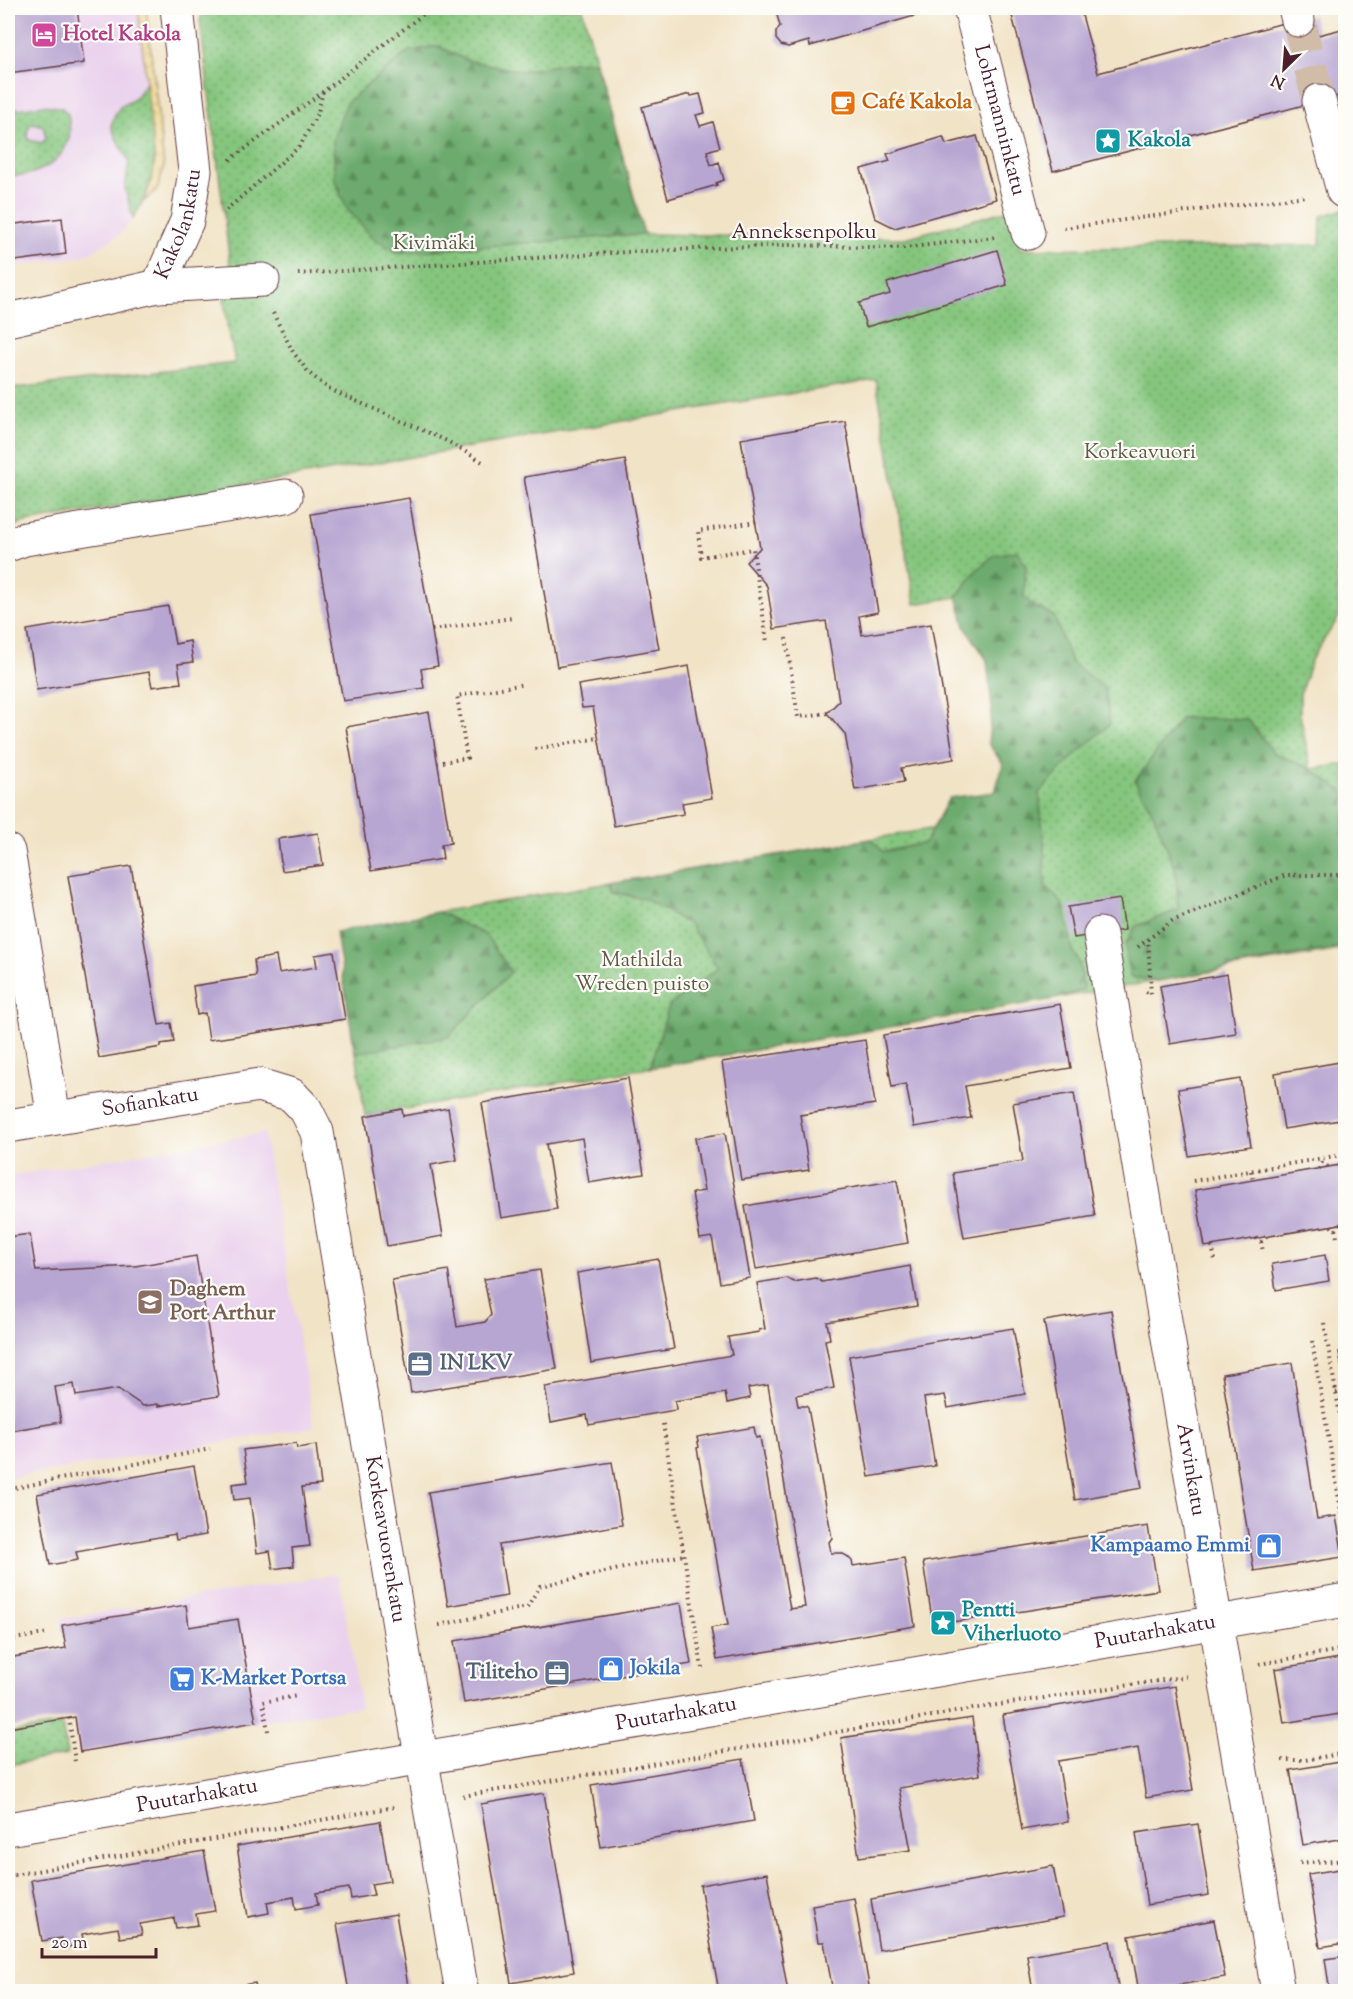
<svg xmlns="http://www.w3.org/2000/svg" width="1353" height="1999" viewBox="0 0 1353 1999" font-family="'Sorts Mill Goudy',serif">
<defs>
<pattern id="grass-dots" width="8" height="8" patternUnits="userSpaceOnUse" patternTransform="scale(1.5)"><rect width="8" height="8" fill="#85c67e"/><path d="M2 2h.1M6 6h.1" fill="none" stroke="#6fa067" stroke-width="1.8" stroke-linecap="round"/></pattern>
<pattern id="forest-firs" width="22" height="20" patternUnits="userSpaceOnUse" patternTransform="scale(1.5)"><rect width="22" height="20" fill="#6cab6d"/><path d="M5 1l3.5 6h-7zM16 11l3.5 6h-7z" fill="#5b8b5a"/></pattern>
<pattern id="sand-dots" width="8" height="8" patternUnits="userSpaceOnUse" patternTransform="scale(1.5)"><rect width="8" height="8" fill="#eeda9e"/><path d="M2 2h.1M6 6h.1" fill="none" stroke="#cebb88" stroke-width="1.8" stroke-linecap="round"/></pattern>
</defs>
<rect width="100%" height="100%" fill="#fdfcf7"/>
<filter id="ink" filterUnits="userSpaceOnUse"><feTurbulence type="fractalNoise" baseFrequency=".0167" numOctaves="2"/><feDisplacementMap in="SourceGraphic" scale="12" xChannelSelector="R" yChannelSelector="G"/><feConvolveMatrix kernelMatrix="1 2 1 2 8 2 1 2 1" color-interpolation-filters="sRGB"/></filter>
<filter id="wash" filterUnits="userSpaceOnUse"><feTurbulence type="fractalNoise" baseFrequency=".008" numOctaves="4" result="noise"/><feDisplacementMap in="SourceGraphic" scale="24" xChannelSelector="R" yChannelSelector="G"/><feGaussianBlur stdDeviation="1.35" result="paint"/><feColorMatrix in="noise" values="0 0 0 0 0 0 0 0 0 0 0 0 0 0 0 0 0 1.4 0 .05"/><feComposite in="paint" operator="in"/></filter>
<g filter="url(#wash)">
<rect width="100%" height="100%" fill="#f1e3c6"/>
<path fill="#ead1ed" d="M8 8H138L154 142 144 202 133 219 120 234 102 246 83 256 8 267Z
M264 1133 314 1427 8 1478V1176Z
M339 1574 361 1707 256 1722 80 1752 61 1619Z"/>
<path fill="url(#grass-dots)" stroke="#687254" stroke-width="1.5" fill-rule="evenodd" d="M203 8H582L644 234 905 238 1013 209 1021 249 1320 245 1321 216 1345 209 1346 534 1334 539 1339 617 1312 658 1300 694V715L1311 769 1345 764V949L365 1116 351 1015 336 932 438 912 1025 813 987 592 915 604 876 380 695 409 21 523 8 530V389L235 363 231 341 229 340 224 298 233 288 200 21Z
M147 82C153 137 165 169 133 219L125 188 129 161 116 138 111 126 115 114 121 106 133 100Z
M44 105 62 108 68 114C69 122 71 131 69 138 61 165 33 178 8 175V114L13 110ZM32 123 43 126 46 138 42 143 29 140C26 133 27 129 32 123Z
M62 1724 67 1755 8 1765V1733Z"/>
<path fill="url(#forest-firs)" stroke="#5b654c" stroke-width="1.5" d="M438 46 466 60 522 71 573 62 596 61 644 234 397 253 374 239 347 209 335 181 333 139 346 103 409 51Z
M1017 551 1026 566 1024 597 1034 606 1054 616 1071 662 1105 689 1110 724 1072 758 1039 793 1044 842 1045 885 1064 905 1073 952 1079 961 1084 989 1060 998 650 1068 669 1006 718 968 689 924 645 899 613 892 611 883 872 839 883 852 925 843 949 798 995 792 1003 764 988 743 992 708 987 660 965 627 957 596 976 571 994 555Z
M1181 718 1247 719 1274 753 1311 769 1345 793V946L1159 981 1130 977 1125 945 1136 926 1178 910 1176 871 1154 815 1135 781Z
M438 912 486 935 511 972 448 1037 355 1053 336 932Z"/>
<path fill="url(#sand-dots)" stroke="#9c7c64" stroke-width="1.5" d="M138 8H146L164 166 158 188 144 202 151 182 155 162Z"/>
<g id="blocks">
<path fill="#b8a6d2" d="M8 8H77L84 63 8 73Z
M775 8H942L810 46 809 41 788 47 781 45 776 39V32L780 26Z
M1010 8H1080L1098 73 1313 15 1318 35 1346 28V94L1053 171Z
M690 94 691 96 700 94 705 113 696 115 700 126 713 122 720 147 707 151 711 165 719 162 724 180 716 183 717 185 668 199 642 107Z
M977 136 996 199 895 228 875 218 861 169 890 161 887 154 943 137 946 144Z
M62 218 66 254 8 262V225Z
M997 250 1007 285 866 327 859 303 890 294 887 283Z
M845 421 878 612 859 616 862 635 931 624 954 759 901 768 904 782 855 790 845 734 827 713 839 701 826 621 774 629 767 586 746 562 760 548 741 439Z
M625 460 659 649 557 667 524 477Z
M409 498 438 666 421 669 424 688 343 701 311 514Z
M168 606 175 644 190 641 193 662 178 664 181 683 152 687 149 672 37 690 27 630Z
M689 666 712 798 682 803 684 814 614 826 593 707 582 708 578 685Z
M429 712 451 843 441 845 443 859 371 871 346 727Z
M318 833 323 865 282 871 278 839Z
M131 866 159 1025 171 1023 174 1042 161 1044V1047L99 1058 68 876Z
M1120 899 1125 930 1074 938 1068 907Z
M334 952 345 1019 209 1040 205 1013 197 1015 193 986 256 976 254 960 276 956 279 973 317 967 315 955Z
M1227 974 1236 1033 1170 1044 1160 986Z
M1060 1004 1071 1068 965 1086 971 1118 914 1127 906 1084 892 1087 883 1035Z
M865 1040 875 1104 800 1115 809 1170 741 1180 722 1062Z
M1346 1061V1119L1284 1129 1275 1073Z
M628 1078 644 1174 589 1183 582 1138 546 1144 557 1209 501 1218 482 1103Z
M1240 1079 1251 1146 1189 1156 1178 1089Z
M1074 1093 1095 1216 964 1238 953 1173 1023 1161 1013 1103Z
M448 1108 457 1160 431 1165 443 1236 387 1246 365 1116 402 1109 403 1116Z
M725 1133 750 1278 720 1283 712 1237 700 1239 692 1193 704 1191 695 1138Z
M1346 1164V1223L1205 1247 1195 1190Z
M897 1180 908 1243 756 1269 745 1206Z
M30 1234 36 1271 135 1266 196 1256 219 1396 158 1406V1404L143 1406 118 1389 76 1396 74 1384 55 1387 61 1422 8 1431V1237Z
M1325 1255 1329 1281 1276 1290 1272 1264Z
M658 1259 674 1349 591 1363 577 1273Z
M910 1266 917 1306 827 1322 830 1339 825 1340 834 1388 796 1395 798 1406H806L808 1408 832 1538 829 1542 831 1553H841L847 1556 852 1561 853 1566 904 1558 915 1626 717 1660 711 1628 728 1625 697 1448 699 1447 697 1437 754 1427 756 1438 760 1437 790 1609 805 1607 768 1385 748 1388 750 1398 727 1403 725 1393 675 1401 676 1410 589 1425 587 1415 551 1422 545 1387 732 1355 728 1337 759 1332V1330L765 1329 757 1283 787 1278 794 1282 816 1278 822 1282Z
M448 1270 457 1327 485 1322 491 1315 484 1279 540 1270 557 1369 411 1393 392 1280Z
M1111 1310 1142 1488 1075 1500 1044 1321Z
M1013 1328 1025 1394 948 1408 945 1395 924 1398 935 1466 869 1477 849 1356Z
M1346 1351V1380H1344L1339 1352Z
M1292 1363 1317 1519 1336 1516 1343 1557 1254 1571 1222 1374Z
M296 1443 297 1448 316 1445 321 1485 302 1487 310 1546 292 1548 294 1566 273 1569 270 1551 257 1553 250 1498 234 1500 232 1484 248 1482 243 1450Z
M612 1462 622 1525 499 1545 507 1596 448 1606 428 1492Z
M194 1466 206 1535 176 1540 175 1534 76 1552 78 1560 50 1565 37 1494Z
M1148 1526 1158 1590 933 1625 923 1562Z
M681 1603 691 1664 464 1703 454 1641Z
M186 1605 189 1627 238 1619 256 1722 80 1752 75 1717 8 1728V1658L66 1648 62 1625Z
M1346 1657V1713L1284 1723 1275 1669Z
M1175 1686 1193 1790 1146 1798 1138 1748 1058 1761 1068 1822 1022 1830 1003 1715Z
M972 1718 980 1775 899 1788 911 1850 859 1857 841 1738Z
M743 1759 754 1821 601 1847 591 1785Z
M1346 1761V1838L1303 1845 1290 1770Z
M544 1793 574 1972 511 1983 481 1804Z
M380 1821 390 1881 371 1884 374 1895 351 1899 349 1888 316 1893 318 1905 296 1909 294 1897 267 1902 269 1913 248 1917 237 1846Z
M1198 1824 1209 1895 1147 1905 1136 1833Z
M204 1851 215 1911 196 1914 198 1925 176 1928 174 1918 140 1924 142 1935 120 1938 118 1928 82 1934 84 1944 63 1948 61 1938 42 1941 31 1880Z
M1053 1866 1063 1917 879 1950 871 1899Z
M1346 1868V1943L1320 1947 1308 1874Z
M767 1873 788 1992H719L700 1885Z
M854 1898 870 1992H833L824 1942H818L812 1905Z
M396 1914 409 1992H349L337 1924Z
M1214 1920 1225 1977 1139 1992 1129 1936Z
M1110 1941 1119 1992H1033L1027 1955Z
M1346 1956V1992H1330L1325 1959Z
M255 1983 257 1992H210V1990Z"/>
</g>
</g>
<g filter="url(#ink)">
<use href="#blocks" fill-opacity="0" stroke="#633c42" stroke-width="1.5"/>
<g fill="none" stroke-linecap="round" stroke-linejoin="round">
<path stroke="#d0bca7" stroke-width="33" stroke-dasharray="33 16" stroke-linecap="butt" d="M1298 20 1319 101"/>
<defs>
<g id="minor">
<path id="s1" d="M970 8 1028 233"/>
<path d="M1295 8 1298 20"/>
<path d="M1319 101 1343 191"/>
<path id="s2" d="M158 286 187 221 195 171 177 8"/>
<path d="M8 320 158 286 263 280"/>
<path d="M8 545 25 539 286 496"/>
<path d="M8 851 54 1117"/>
<path id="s3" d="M1100 934 1278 1992"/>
<path id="s4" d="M8 1126 259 1085 292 1095 306 1110 317 1132 411 1698 462 1992"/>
<path id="s5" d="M8 1829 1346 1600"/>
</g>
</defs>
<use href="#minor" stroke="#633c42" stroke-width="35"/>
<path stroke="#633c42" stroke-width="4" stroke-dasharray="1.5 4.5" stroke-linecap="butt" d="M230 160 324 91 431 8
M226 210 300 146 318 112 323 91
M1064 228 1306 196
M298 274 625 252 790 245 904 248 994 237
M273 313 293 352 309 373 329 389 447 441 486 464
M756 522 698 531 701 557 753 549 767 642
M432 630 512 618
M786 638 798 717 827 713
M535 749 599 738
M437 763 467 758 457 696 524 684
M1138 947 1172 921 1286 875H1346
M1146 992 1151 994 1148 940
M1322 1162 1328 1167
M1319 1169 1322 1162 1321 1159
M1251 1171 1253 1180
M1193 1181 1346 1154
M1331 1226 1336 1230 1337 1239
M1336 1230 1339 1224
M1256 1238 1261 1242 1263 1252
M1261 1242 1267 1236
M1212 1246 1215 1260
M1324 1323 1346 1450
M1312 1341 1346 1540
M1336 1393 1346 1391
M663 1424 702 1668
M8 1495 10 1489 210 1449
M439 1625 527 1607 540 1586 684 1555
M8 1640 49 1633
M1259 1664 1346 1649
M69 1718 75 1762
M268 1731 263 1702 297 1696
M1282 1760H1305L1346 1753
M463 1796 984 1707 1190 1676
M1300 1863C1315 1861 1330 1862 1346 1860
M8 1876 394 1807
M8 1912V1919"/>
<use href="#minor" stroke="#fff" stroke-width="33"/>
</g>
</g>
<defs>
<symbol id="hotel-square" viewBox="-11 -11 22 22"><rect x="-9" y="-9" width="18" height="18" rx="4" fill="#d1479c" stroke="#fdfcf7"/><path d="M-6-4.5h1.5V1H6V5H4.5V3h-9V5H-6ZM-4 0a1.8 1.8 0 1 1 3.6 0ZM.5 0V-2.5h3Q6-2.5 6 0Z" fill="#fff"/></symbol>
<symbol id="cafe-square" viewBox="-11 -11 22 22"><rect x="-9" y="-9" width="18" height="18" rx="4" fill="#e8710a" stroke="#fdfcf7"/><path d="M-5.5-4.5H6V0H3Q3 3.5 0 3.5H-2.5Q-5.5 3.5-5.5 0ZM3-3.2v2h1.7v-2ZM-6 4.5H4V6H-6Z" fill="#fff"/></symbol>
<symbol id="sight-square" viewBox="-11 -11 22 22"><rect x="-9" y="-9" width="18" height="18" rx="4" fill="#0f9aa8" stroke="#fdfcf7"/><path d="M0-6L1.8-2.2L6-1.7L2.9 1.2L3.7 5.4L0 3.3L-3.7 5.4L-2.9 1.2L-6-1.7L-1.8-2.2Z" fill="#fff"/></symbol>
<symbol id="school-square" viewBox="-11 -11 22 22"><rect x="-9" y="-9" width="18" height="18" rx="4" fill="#8d6e63" stroke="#fdfcf7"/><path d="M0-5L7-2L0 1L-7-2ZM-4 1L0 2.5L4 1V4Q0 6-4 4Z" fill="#fff"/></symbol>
<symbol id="office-square" viewBox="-11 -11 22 22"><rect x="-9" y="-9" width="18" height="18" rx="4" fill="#5c6f8a" stroke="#fdfcf7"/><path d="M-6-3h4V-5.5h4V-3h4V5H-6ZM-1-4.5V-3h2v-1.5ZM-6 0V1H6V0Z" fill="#fff"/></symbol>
<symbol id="shop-square" viewBox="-11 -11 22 22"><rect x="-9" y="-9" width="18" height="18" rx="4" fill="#3f7fe0" stroke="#fdfcf7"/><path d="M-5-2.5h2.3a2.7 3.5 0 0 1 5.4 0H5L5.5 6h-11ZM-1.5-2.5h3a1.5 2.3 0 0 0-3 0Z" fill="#fff"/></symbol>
<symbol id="supermarket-square" viewBox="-11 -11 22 22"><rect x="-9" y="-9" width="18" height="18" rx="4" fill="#3f7fe0" stroke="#fdfcf7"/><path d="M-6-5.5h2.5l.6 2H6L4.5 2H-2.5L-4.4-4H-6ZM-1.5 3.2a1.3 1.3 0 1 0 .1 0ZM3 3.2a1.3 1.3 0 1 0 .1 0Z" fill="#fff"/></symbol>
</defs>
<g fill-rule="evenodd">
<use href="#hotel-square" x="29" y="20" width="30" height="30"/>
<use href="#cafe-square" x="828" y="88" width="30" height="30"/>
<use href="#sight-square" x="1093" y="126" width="30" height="30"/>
<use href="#school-square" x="135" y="1287" width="30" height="30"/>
<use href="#office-square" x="405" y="1349" width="30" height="30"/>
<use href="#shop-square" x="1254" y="1531" width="30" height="30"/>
<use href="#sight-square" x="928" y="1608" width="30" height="30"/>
<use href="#shop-square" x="596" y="1654" width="30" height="30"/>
<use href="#office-square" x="542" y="1658" width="30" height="30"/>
<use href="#supermarket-square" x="167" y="1664" width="30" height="30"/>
</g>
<g text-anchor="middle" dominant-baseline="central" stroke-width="4.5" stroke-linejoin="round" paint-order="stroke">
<g font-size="21" font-weight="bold" fill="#b23c85" stroke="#fdfcf7" text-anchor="start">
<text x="63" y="35">Hotel Kakola</text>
</g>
<g font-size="21" font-weight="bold" fill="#c56008" stroke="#fdfcf7" text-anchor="start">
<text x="862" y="103">Café Kakola</text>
</g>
<g font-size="21" fill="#4a1f2b" stroke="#fdfcf7">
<text stroke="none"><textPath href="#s1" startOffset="116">Lohrmanninkatu</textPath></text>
<text stroke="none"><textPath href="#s2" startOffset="66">Kakolankatu</textPath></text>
<text x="804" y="233">Anneksenpolku</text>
<text stroke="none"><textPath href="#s4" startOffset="144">Sofiankatu</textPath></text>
<text stroke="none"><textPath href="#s3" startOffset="543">Arvinkatu</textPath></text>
<text stroke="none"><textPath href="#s4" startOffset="747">Korkeavuorenkatu</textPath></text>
<text stroke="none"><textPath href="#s5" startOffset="1164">Puutarhakatu</textPath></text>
<text stroke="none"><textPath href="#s5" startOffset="678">Puutarhakatu</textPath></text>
<text stroke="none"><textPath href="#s5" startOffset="192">Puutarhakatu</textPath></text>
</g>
<g font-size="21" font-weight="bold" fill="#0d838f" stroke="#fdfcf7" text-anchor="start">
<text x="1128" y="141">Kakola</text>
<text x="962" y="1611">Pentti<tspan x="962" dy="24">Viherluoto</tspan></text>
</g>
<g font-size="21" fill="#5f5948" stroke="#fdfcf7">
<text x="434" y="244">Kivimäki</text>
<text x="1140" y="453">Korkeavuori</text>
<text x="642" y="961">Mathilda<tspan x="642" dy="24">Wreden puisto</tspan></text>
</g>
<g font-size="21" font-weight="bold" fill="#785e54" stroke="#fdfcf7" text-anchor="start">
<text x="170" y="1290">Daghem<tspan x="170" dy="24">Port Arthur</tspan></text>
</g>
<g font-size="21" font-weight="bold" fill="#4e5e75" stroke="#fdfcf7" text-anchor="start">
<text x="440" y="1364">IN LKV</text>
<text x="538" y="1673" text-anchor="end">Tiliteho</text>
</g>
<g font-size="21" font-weight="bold" fill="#366cbe" stroke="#fdfcf7" text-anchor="start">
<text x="1250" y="1546" text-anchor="end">Kampaamo Emmi</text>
<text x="630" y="1669">Jokila</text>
<text x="201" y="1679">K-Market Portsa</text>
</g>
</g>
<rect width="1353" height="1999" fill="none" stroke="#fdfcf7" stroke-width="30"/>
<g transform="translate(1284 69) rotate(205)" stroke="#fdfcf7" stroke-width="4.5" paint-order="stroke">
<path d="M0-4.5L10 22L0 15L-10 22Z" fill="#4a1f2b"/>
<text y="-9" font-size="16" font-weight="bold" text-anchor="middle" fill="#4a1f2b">N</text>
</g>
<path d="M42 1948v9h114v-9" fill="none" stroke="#4a1f2b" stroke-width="3"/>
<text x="51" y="1948" font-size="18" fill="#4a1f2b" stroke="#fdfcf7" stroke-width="4.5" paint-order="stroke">20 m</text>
</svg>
